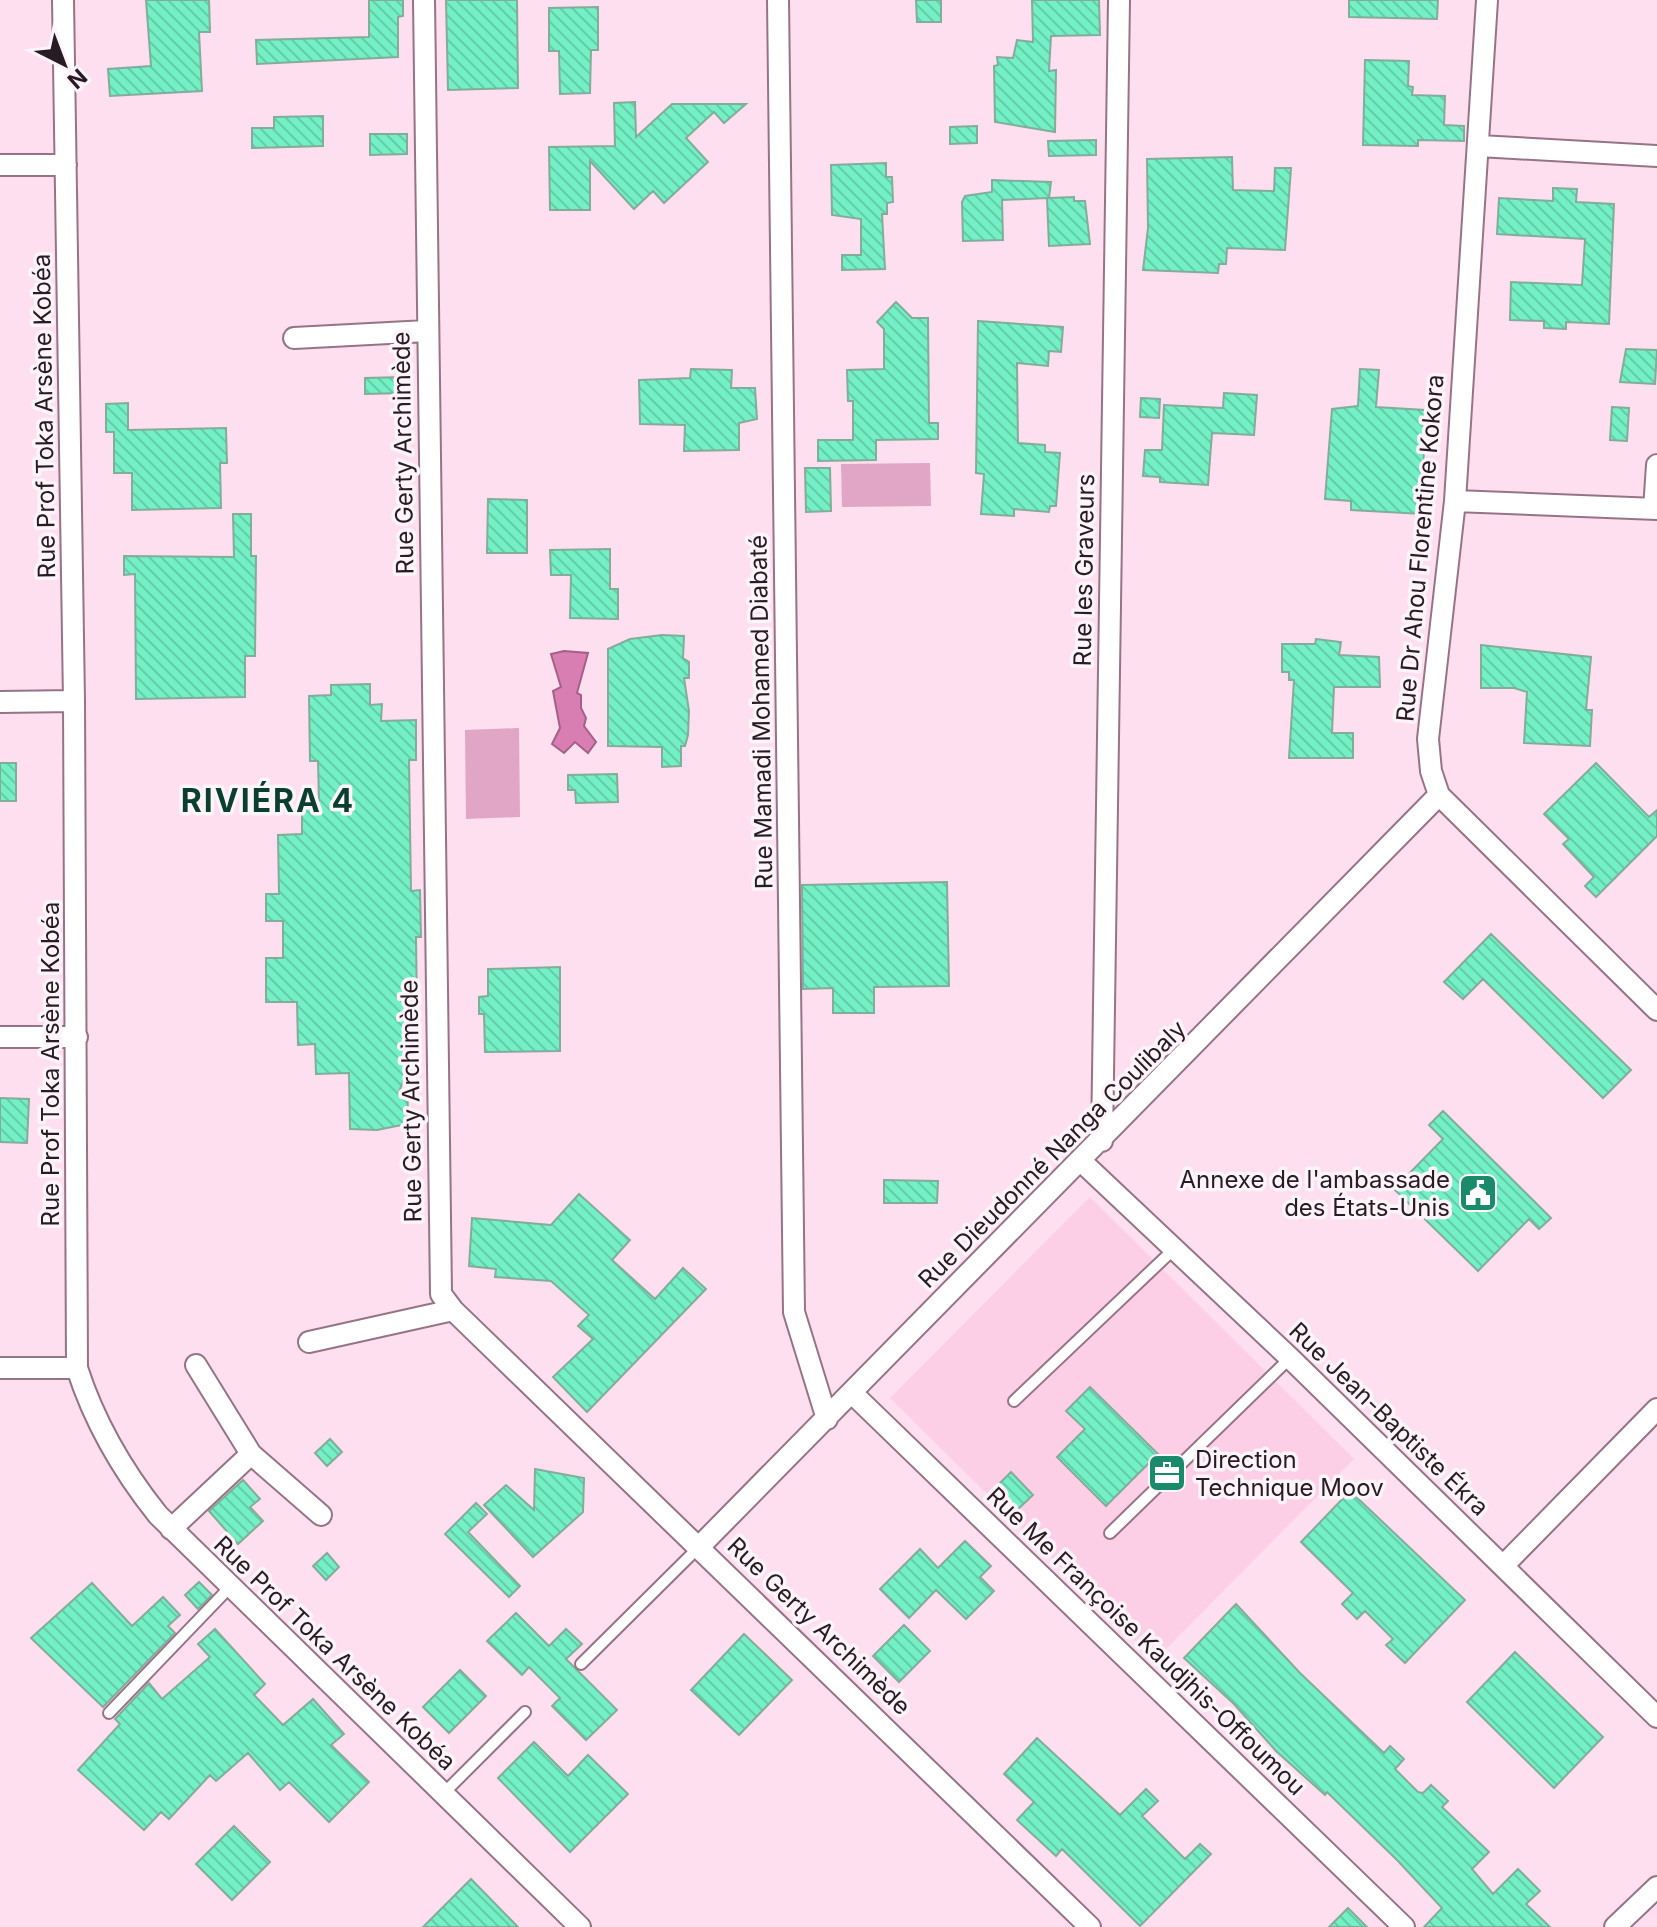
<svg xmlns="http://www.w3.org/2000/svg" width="1657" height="1927" viewBox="0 0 1657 1927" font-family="Inter,sans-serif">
<defs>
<pattern id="building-back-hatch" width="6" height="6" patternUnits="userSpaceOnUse" patternTransform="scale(2)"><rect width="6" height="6" fill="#73f0c5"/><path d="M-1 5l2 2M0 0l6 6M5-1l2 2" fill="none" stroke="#64cda9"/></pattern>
</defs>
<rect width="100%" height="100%" fill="#fedfef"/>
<path fill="#fccfe7" d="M1090 1197 1354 1459 1155 1660 890 1398Z"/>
<path fill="#e1a6c6" d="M930 463 931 506 842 507 841 464Z
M519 728 520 817 466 819 465 730Z"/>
<path fill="#d97eb2" stroke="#a46087" stroke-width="2" d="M564 651 588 653 577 693 581 695V708L586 718 584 726 596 742 588 753 575 742 564 753 552 744 560 728 553 691 561 687 551 654Z"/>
<path fill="url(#building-back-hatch)" stroke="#83ac9b" stroke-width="2" d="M146 0H209L210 32H199L202 91 110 96 108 69 151 66Z
M369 0H403V16L398 17V57L257 64 256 40 369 37Z
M446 0H517L518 88 448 90Z
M916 0H941V22H917Z
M1032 0H1099L1100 35 1051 36 1049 71 1056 70 1055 132 995 122 994 66 998 65 997 57 1013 58 1017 40 1033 42Z
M1349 0H1438L1437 19 1349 17Z
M598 7V50H591L590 93 560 94 559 51H549V8Z
M1365 60 1409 61 1408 86 1413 87 1412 95 1445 96 1444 125 1464 126V141L1418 140V146L1363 145Z
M635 102 636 137 672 104H746L724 123 714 112 686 138 708 162 664 203 653 191 634 209 590 161V210H550L549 147 615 146 614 103Z
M323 116V146L252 148V128H274V117Z
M977 126V143L950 144V127Z
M370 134H407V154L370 155Z
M1096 140V155L1049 156 1048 141Z
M1232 157 1233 190 1274 191 1275 168H1291L1285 250 1227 248 1226 264H1219L1218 273 1143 270 1148 228 1147 159Z
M886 163V177H892L893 202 887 203V214H882L885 269 842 270V255H861V219L832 215 831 165Z
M992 180 1051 182 1049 198 1074 197V201H1085L1090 244 1049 246 1047 198 1002 200 1003 240 963 241 962 202 965 196 992 192Z
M1553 188 1577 189 1576 202 1614 204 1609 324 1566 322V329L1544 328V321L1510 320 1511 282 1582 285 1585 239 1497 234 1499 198 1553 201Z
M896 302 912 318H928L929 423H938V439L876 440V460L818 461V440H853V401H848L847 370 884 369V329L877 322Z
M978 321 1063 327 1061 352 1049 351 1048 366 1017 363 1018 443 1045 445V452L1060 453 1056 506H1050L1049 512 1014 509V516L981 514 984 474 976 473Z
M1626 349 1657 350 1655 384 1620 382Z
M691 369 732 370 731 388H755L757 419 739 423V450L684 451 685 425 640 424 639 380 690 378Z
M1360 369 1379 370 1376 407 1425 410 1422 514 1351 510V501L1325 499 1332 409 1358 406Z
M403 377V393L365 394V378Z
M1224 393 1257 395 1254 435 1212 433 1208 485 1160 482V477L1143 476 1145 450H1162L1164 405 1223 408Z
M1141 398 1160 399 1159 418 1140 417Z
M128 403V430L226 428 227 463H220L221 508 132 510V473H114V432H106V404Z
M1612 407 1629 408 1627 441 1610 440Z
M805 468H830L831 511 806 512Z
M488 499 527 500V553H487Z
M233 514H251V556H256L255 656H245V697L136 699 135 574 124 575V556L234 557Z
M610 549V589H618V619L570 618 571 575H551L550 550Z
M662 635 684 636 683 658 689 662V678H684L689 711 688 735 685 746H681V766L662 767V747L608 746V649L630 639Z
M1316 639 1341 642 1339 655 1379 657 1380 687H1334L1332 733H1353V758H1289L1294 680H1289V672H1282V644H1315Z
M1481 645 1591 657 1586 710H1592L1590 746 1524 743 1527 692 1514 688H1481Z
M370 684V705L382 704 381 721 416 720V760H409L411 891 420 890 421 937H416L417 1009H406V1074L399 1092 408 1095 407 1124 377 1130 350 1129 349 1073 316 1074 315 1044 298 1045 297 1002H266V958H283V921H266V894H279L278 835 302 834V801H319L318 761H310L309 696 331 695V685Z
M0 763H16V801H0Z
M1596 763 1649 817 1657 810V836L1596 897 1585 886 1594 877 1563 844 1569 839 1544 814Z
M617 774 618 802 576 803 575 790H568V775Z
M947 882 949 986 874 987V1013H833V988L803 989 802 885Z
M1491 934 1631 1070 1603 1098 1483 979 1463 999 1444 982Z
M560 967V1051L485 1052 484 1014H479V997L488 996V969Z
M0 1098 29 1099 27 1143 0 1142Z
M1443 1111 1551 1218 1539 1229 1529 1219 1478 1271 1394 1189 1443 1139 1429 1125Z
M884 1180 938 1181 937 1203H884Z
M579 1194 630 1240 612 1260 655 1299 683 1268 706 1289 587 1412 553 1377 593 1339 578 1326 589 1315 551 1281 495 1277 496 1269 469 1266 472 1218 551 1225Z
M1090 1387 1158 1454 1106 1506 1057 1457 1085 1429 1066 1411Z
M330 1439 342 1452 327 1466 315 1453Z
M535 1469 584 1478 583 1512 533 1557 484 1505 506 1485 534 1510Z
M1011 1472 1033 1495 1011 1516 989 1494Z
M243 1480 260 1499 250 1507 263 1521 238 1544 209 1511Z
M1350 1491 1465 1600 1405 1663 1386 1645 1393 1639 1365 1611 1357 1619 1342 1604 1353 1593 1301 1542Z
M476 1503 487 1514 468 1532 520 1586 509 1597 445 1534Z
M965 1541 991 1566 980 1577 994 1591 966 1619 936 1590 909 1618 880 1589 920 1549 938 1568Z
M327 1553 339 1567 326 1580 313 1566Z
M199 1582 212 1595 198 1609 185 1595Z
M92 1583 132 1626 163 1597 180 1615 168 1626 175 1633 103 1707 31 1638Z
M1236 1604 1300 1673 1384 1753 1390 1746 1404 1759 1395 1769 1418 1792 1423 1793 1431 1785 1448 1801 1442 1807 1489 1852 1472 1869 1493 1894 1518 1869 1540 1891 1526 1904 1550 1927H1424L1442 1908 1397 1860 1327 1792 1325 1795 1276 1751 1234 1704 1184 1658Z
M516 1613 549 1646 566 1629 582 1644 566 1659 617 1710 586 1740 552 1706 560 1698 529 1667 522 1675 487 1641Z
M904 1625 930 1651 899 1682 873 1656Z
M215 1629 265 1684 254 1695 283 1725 313 1699 344 1734 331 1745 369 1782 329 1822 289 1782 280 1790 248 1753 216 1781 210 1775 169 1819 161 1812 144 1830 78 1770 120 1724 115 1719 149 1683 162 1699 210 1657 198 1644Z
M744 1634 792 1680 739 1735 691 1690Z
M1515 1652 1603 1737 1554 1788 1467 1702Z
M460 1670 486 1696 449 1733 423 1707Z
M1037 1738 1120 1815 1146 1789 1158 1801 1142 1816 1185 1859 1200 1844 1211 1854 1140 1926 1062 1849 1056 1856 1017 1820 1034 1802 1004 1774Z
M534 1742 568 1776 588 1755 628 1794 570 1852 498 1778Z
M234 1826 270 1862 232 1900 196 1864Z
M471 1879 518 1927H423Z
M1348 1908 1367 1927H1329Z"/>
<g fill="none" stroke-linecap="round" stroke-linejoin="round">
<defs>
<path id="service" d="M1014 1401 1174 1249
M1110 1533 1290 1358
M581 1664 699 1547
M109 1713 230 1587
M442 1795 525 1712"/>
<path id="minor" d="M63 0 74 701 77 1368C95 1424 122 1470 158 1515L580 1927
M424 0 441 1294 453 1310 1090 1927
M778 0 794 1312 827 1419
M1487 0 1455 501 1428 739 1431 771 1439 795 1657 1010
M1479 146 1657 156
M0 165H66
M294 338 427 331
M1455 501 1657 509
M1654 509 1657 465
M0 702 74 701
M0 1037H77
M1102 1141 1119 0
M1082 1162 1290 1358 1657 1717
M309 1342 453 1310
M196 1365 251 1454 321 1515
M0 1368H77
M852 1393 1404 1927
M171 1529 251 1454
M700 1546 1439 795
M1503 1566 1657 1409
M1615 1927 1657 1887"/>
</defs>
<use href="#service" stroke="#967486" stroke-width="14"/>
<use href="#minor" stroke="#967486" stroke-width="24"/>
<use href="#service" stroke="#fff" stroke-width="10"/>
<use href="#minor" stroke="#fff" stroke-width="20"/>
</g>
<defs>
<symbol id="civic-square" viewBox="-11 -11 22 22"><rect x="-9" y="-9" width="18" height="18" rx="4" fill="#198a6a" stroke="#fcf4f8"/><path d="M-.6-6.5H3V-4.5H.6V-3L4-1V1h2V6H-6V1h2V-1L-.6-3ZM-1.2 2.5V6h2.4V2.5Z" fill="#fff"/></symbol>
<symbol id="office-square" viewBox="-11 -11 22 22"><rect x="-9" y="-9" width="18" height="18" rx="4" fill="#198a6a" stroke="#fcf4f8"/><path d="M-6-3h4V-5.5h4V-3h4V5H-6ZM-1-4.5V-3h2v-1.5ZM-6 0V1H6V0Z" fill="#fff"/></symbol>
</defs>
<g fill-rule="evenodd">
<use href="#civic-square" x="1456" y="1171" width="44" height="44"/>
<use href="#office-square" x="1145" y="1451" width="44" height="44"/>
</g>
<g text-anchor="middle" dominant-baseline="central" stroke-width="7" stroke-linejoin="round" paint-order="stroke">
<g font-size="24" fill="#291b23" stroke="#fcf4f8">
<text transform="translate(44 416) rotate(-91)">Rue Prof Toka Arsène Kobéa</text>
<text transform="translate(403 453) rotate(-91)">Rue Gerty Archimède</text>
<text transform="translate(1420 548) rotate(-85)">Rue Dr Ahou Florentine Kokora</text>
<text transform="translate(1084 570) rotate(-89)">Rue les Graveurs</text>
<text transform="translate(761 712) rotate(-91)">Rue Mamadi Mohamed Diabaté</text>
<text transform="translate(50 1064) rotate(-90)">Rue Prof Toka Arsène Kobéa</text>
<text transform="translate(411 1101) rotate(-91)">Rue Gerty Archimède</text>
<text transform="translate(1052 1154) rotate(-45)">Rue Dieudonné Nanga Coulibaly</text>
<text transform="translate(1389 1419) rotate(44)">Rue Jean-Baptiste Ékra</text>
<text transform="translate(819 1626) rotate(44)">Rue Gerty Archimède</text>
<text transform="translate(1146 1641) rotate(44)">Rue Me Françoise Kaudjhis-Offoumou</text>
<text transform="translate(335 1653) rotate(44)">Rue Prof Toka Arsène Kobéa</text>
</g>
<g font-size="24" fill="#291b23" stroke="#fcf4f8" text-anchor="end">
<text x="1450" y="1179">Annexe de l'ambassade<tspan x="1450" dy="28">des États-Unis</tspan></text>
<text x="1195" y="1459" text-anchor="start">Direction<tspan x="1195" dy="28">Technique Moov</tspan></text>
</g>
<g font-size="32" font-weight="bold" letter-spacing="2" fill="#0a3e2e" stroke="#fcf4f8">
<text x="268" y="800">RIVIÉRA 4</text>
</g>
</g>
<g transform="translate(64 64) rotate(138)" stroke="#fcf4f8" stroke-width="6" paint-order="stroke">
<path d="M0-6L14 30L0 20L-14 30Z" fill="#291b23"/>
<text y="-12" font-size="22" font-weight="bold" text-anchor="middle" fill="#291b23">N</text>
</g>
</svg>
